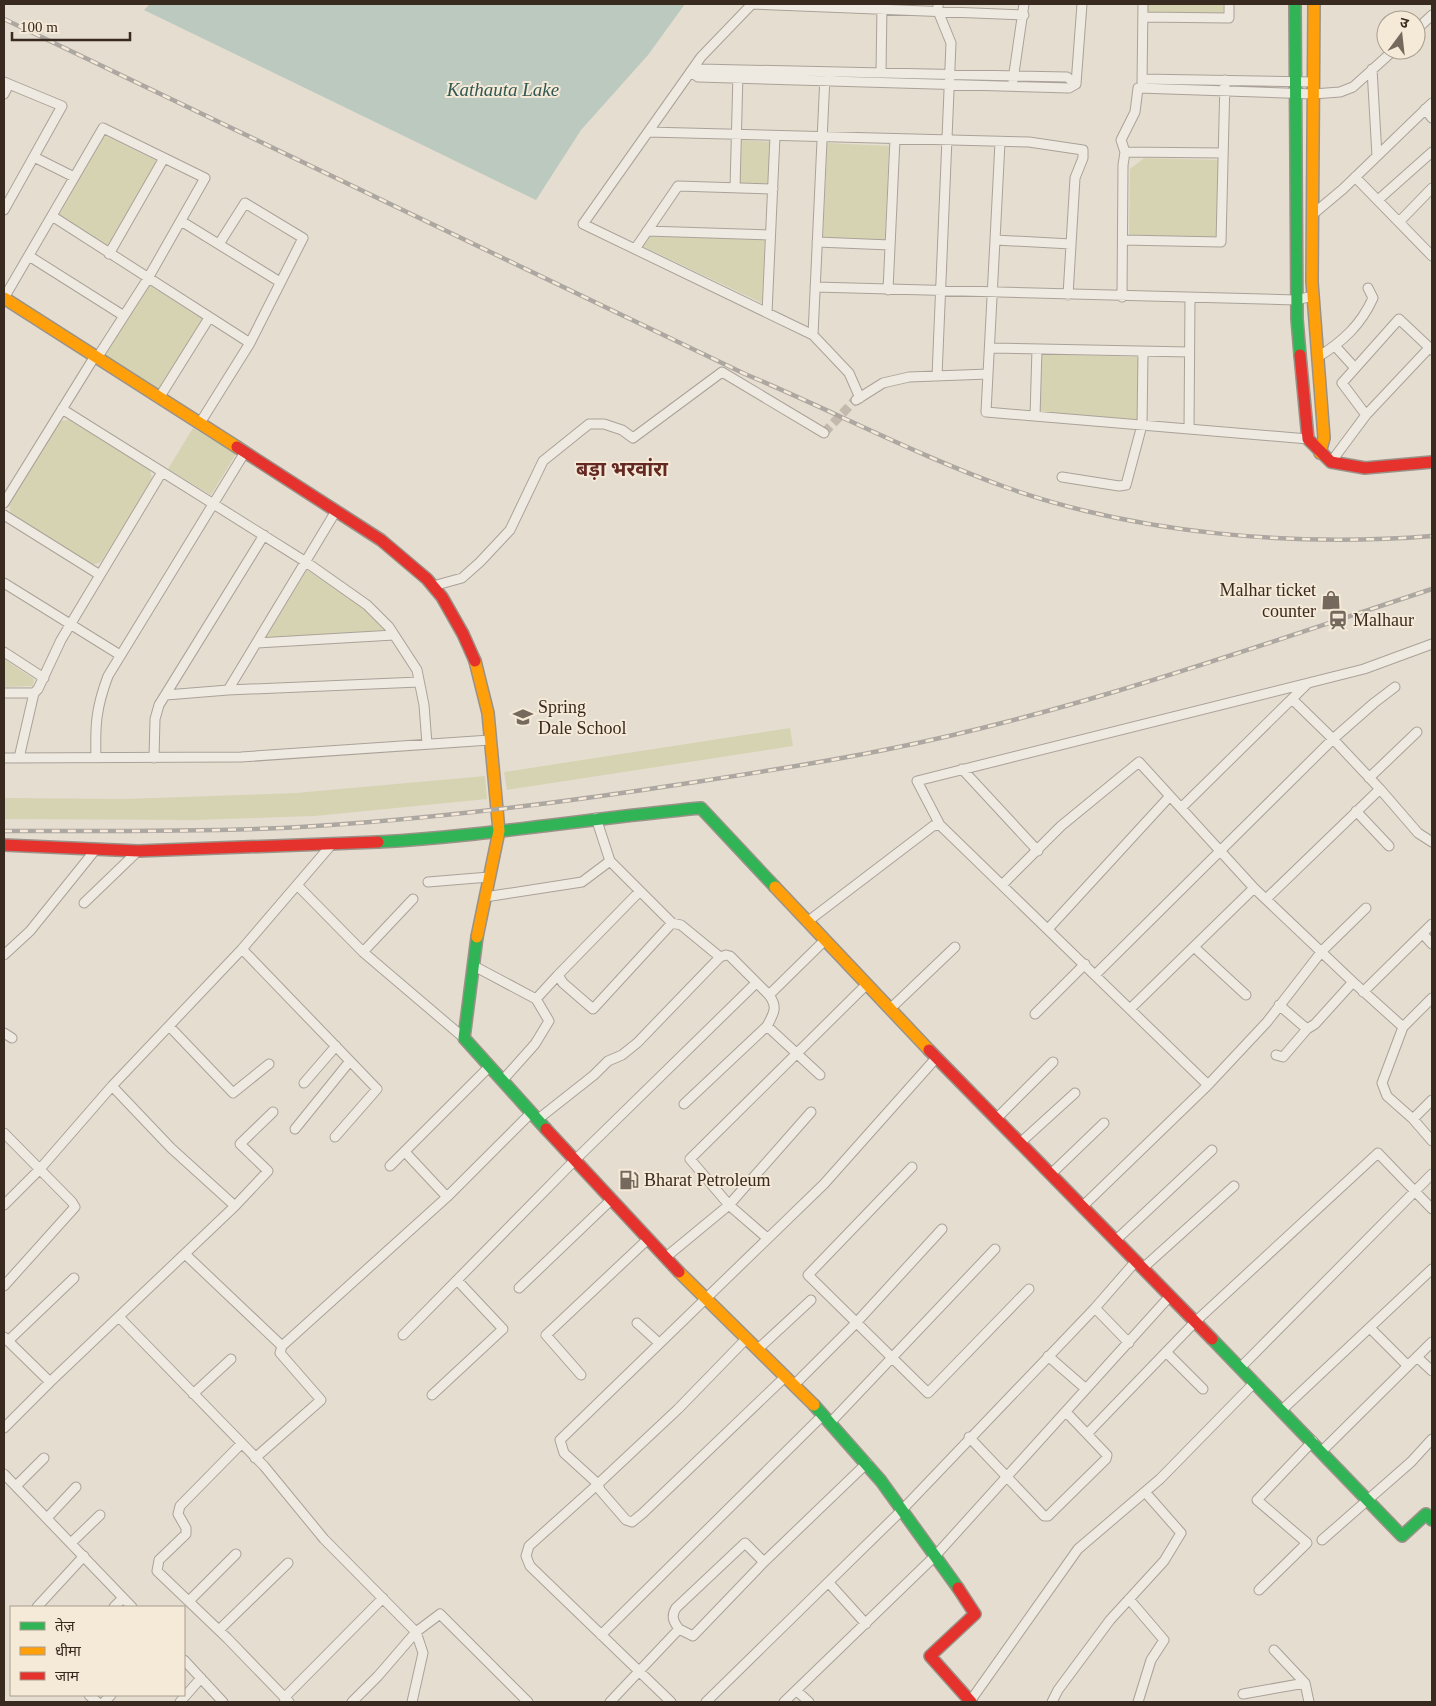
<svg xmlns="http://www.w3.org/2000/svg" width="1436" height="1706" viewBox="0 0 1436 1706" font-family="'Times New Roman','Noto Sans Devanagari',serif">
<rect width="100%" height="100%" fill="#e5ddd0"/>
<path fill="#d6d3b3" d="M1147 4H1223V15L1147 13Z
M104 135 157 161 108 248 59 215Z
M741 140 771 142 770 185 740 184Z
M827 143 889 146 885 241 823 238Z
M1144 158 1218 160 1217 237 1129 236 1130 169Z
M649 236 765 239 762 303 642 246Z
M149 285 203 319 158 391 103 357Z
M1041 354 1140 357 1139 421 1038 412Z
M69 420 150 470 152 479 101 562 92 565 11 514 9 504 61 421Z
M193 428 236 454 211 495 168 469Z
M307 570 358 604 384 628V631L265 639Z
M4 659 34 679 33 686 4 687Z
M790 728 793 746 507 790 504 772Z
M485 776 487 799 315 816 195 820 4 819V798L123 799 296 793Z"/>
<path fill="#bbc9bf" d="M150 4H685L648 55 581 130 536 200 144 10Z"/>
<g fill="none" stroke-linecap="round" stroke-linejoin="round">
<path stroke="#c3b9ad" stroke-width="9" stroke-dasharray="9 4.5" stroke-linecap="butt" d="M824 433 855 400"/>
<defs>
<path id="street" d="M752 4 701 57 583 224 813 335 849 373 860 398
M752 4 1024 15
M1143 17 1229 18V4
M1416 30 1432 15
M1372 69 1377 156
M691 72 700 69 1067 77 1076 84
M691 72 698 77 1069 88 1076 84
M881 73 882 4
M1142 79 1313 82
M1013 80 1024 4
M4 82 62 106 4 210
M1142 83 1143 4
M1076 84 1082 4
M4 94 9 84
M1425 109 1432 118
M648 132 1029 142 1083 150V158L1075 178 1068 295
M1000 142 995 240 1071 244
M1125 152 1223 153
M34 157 74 177
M1355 177 1432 256
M735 188 738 73
M1378 200 1432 152
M1312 215 1343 189 1432 103
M52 216 250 343
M181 221 280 282
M1400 221 1432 188
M647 231 770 235
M995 240 986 412 1308 439
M1123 240 1221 242 1225 80
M817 242 890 245
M635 249 678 186 773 189
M109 254 164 158
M29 256 124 316
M815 287 1296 300 1313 296
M888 290 895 139
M1122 297 1123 165 1125 152 1121 140 1135 112 1138 88 1313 94 1340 92 1353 87 1394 50
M4 298 103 128 205 178 147 280 97 358
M767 313 775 136
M813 335 825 76
M1335 346 1355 368
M990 348 1189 352
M1318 357C1342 342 1361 325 1373 298L1368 288
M937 376 951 43 938 11V4
M159 398 209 318
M856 400 883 383 909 377 988 374
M62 409 306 562 367 605 389 627 417 670 424 705 427 744
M1366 415 1342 383 1399 319 1432 350
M1035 416 1037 349
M200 423 250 343 303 238 245 203 219 244
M1189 429 1190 298
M1331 462 1366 415 1430 347
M1062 477 1119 486 1126 485 1142 425 1143 352
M4 503 95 356
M4 515 100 575
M4 583 120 655
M433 586 462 578 480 562 510 530 543 461 589 424H604L622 430 633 438 722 372 824 433
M257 643 394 635
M4 652 44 678
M228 690 336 511
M4 693H34L38 689 61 640 162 472
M166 695 228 690 419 682
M4 758 241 757 490 740
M19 758 34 693
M96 758C95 725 96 708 108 676L245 452
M154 758 155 719 159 705 264 535
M962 769 1038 851
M1369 778 1417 732
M1380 789 1418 833 1432 842
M1181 808 1308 683
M1356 811 1389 846
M596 818 610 861
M940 825 917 781 1364 669 1432 644
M428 882 489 877
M1002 885 1061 826 1139 762 1254 888
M298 886 363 952 464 1038
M640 891 672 923
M485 897 582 882 610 861 640 891 558 975 563 983 593 1009 672 923 681 925 720 957 637 1043 622 1055 608 1061 594 1075 537 1120
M1266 899 1380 789 1333 739 1374 703 1395 687
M84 903 138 851
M807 922 933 826 940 825 1208 1085 1083 1206
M1048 929 1170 796
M1423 934 1432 944
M1194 947 1246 995
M242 949 377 1089 335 1137
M363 952 413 899
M4 955 30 931 96 849
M720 957 726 955 730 956 769 995 825 940
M474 966 536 999 549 1021 535 1044 502 1081
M1095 975 1333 739 1292 699
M1353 982 1403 1027
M1363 992 1432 924
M536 999 558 975
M890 1009 955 947
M1130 1009 1254 888 1353 982 1315 1024 1307 1029 1279 1005
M1035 1014 1085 964
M169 1026 233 1093 269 1064
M767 1026C774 1013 778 1007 769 995
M4 1033 12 1038
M1276 1055 1283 1057 1307 1029
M304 1083 336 1046
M1208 1085 1267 1022 1322 951 1366 908
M1432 1100 1413 1119 1432 1141
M684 1104 767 1026 820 1075
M996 1119 1053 1062
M1413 1119 1387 1096 1382 1083 1403 1027 1432 998
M295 1129 350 1061
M4 1133 72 1202 75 1207 4 1286
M1020 1143 1075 1093
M405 1152 447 1197
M390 1166 489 1067
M912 1167 808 1275 928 1393 1029 1289
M1051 1174 1104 1123
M4 1205 39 1170 112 1086
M235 1206 268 1171 240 1144 273 1112
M767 1238 729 1205 690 1159 867 984
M1116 1240 1212 1150
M185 1254 282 1346
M666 1257 729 1205 811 1112
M1143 1268 1234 1186
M519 1288 611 1200
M1095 1308 1129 1343
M119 1317 264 1466 324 1539 416 1632 378 1676 352 1702
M637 1323 659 1343
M1370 1328 1408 1366
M403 1335 574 1161 756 983
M4 1337 50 1382 4 1428
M747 1338 678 1409 598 1484 600 1490 626 1520 632 1522 643 1513 786 1376
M8 1341 74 1278
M758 1349 811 1300
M1166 1352 1203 1389
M1048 1356 1086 1389
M1417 1357 1432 1371
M1240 1368 1432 1174
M581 1375 546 1335 648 1239
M50 1382 235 1206 171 1148 112 1086 242 949 332 844
M795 1384 855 1324 942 1229
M193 1394 231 1359
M432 1395 503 1329 457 1280
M1282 1410 1432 1269
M830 1423 995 1249
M1088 1433 1195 1322 1378 1153 1432 1209
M969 1437 1044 1516H1048L1106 1459 1107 1455 1066 1412
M241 1444 180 1506 178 1514 186 1528V1534L159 1560 157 1571 227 1638 289 1702
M1322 1451 1432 1342
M255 1458 321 1400 280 1353 282 1346 447 1197 531 1113
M4 1474 132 1607
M16 1486 44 1458
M47 1518 76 1487
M1322 1540 1411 1462 1432 1439
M71 1543 100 1515
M829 1583 866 1624
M1259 1590 1307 1543 1257 1500 1313 1441
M1129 1599 1164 1640 1151 1660 1138 1702
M189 1601 236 1554
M37 1607 84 1556
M114 1607 123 1598
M679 1629C673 1621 671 1616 676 1608L745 1543 764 1562
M219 1630 288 1563
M601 1635 823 1415
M1274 1650 1305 1683 1309 1702
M184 1660 223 1702
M797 1691 809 1702
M1243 1694 1305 1683
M89 1695 97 1702
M284 1698 383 1598
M971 1700 1078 1549 1160 1479 1255 1382
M104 1702 111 1695
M180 1702 201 1678
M412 1702 423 1653 416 1632 440 1614 528 1702
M610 1702 679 1629 693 1636 764 1562 867 1463
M671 1702 530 1566 526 1556 529 1546 598 1484 564 1453 560 1440 824 1184 937 1057
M706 1702 900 1512 1095 1308 1136 1261
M784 1702 936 1555 1170 1296
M1052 1702 1058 1690 1110 1620 1164 1561 1181 1533 1145 1492"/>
<path id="fast" d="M1295 4 1297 319 1300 355
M378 842C486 836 593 818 701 808L775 887
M477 937 464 1038 546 1129
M1212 1339 1402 1536 1426 1514 1432 1520
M814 1405 881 1481 958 1588"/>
<path id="slow" d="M1314 4 1312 282 1324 438 1320 453
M4 298 237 447
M475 661 488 713 499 831 477 937
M775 887 929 1050
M679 1272 814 1405"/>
<path id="jam" d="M1300 355 1308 439 1331 462 1365 468 1432 462
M237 447 381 540 427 579 442 597 463 634 475 661
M4 845 138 851 378 842
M929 1050 1212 1339
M546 1129 679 1272
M958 1588 975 1614 930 1656 971 1702"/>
</defs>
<use href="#street" stroke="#aaa298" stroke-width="11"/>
<use href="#fast" stroke="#9a9288" stroke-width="14"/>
<use href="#slow" stroke="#9a9288" stroke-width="14"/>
<use href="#jam" stroke="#9a9288" stroke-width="14"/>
<use href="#street" stroke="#eee9e1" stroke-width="9"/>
<use href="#fast" stroke="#30b455" stroke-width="11"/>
<use href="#slow" stroke="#ff9f0a" stroke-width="11"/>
<use href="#jam" stroke="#e5322d" stroke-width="11"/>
<defs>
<path id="rail" d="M4 19 745 374C833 411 918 456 1008 488 1138 534 1295 547 1432 536
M4 831C96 831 190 832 282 828 419 821 554 804 689 783 754 773 820 763 884 750 1071 713 1252 648 1432 589"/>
</defs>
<use href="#rail" stroke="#ada7a1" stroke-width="4.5"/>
<use href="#rail" stroke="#f5e9d7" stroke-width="2.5" stroke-dasharray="8" stroke-linecap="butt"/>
</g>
<defs>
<symbol id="shop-bare" viewBox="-9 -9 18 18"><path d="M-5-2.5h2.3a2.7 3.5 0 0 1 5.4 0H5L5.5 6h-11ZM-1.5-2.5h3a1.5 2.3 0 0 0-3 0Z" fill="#75695e" stroke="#f5e9d7" stroke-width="2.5" paint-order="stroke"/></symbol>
<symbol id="station-bare" viewBox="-9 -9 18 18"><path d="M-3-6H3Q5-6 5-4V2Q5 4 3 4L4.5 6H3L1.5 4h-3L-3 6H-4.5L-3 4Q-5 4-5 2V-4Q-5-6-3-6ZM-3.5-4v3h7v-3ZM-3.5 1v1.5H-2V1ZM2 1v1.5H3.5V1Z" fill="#75695e" stroke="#f5e9d7" stroke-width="2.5" paint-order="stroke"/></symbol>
<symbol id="school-bare" viewBox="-9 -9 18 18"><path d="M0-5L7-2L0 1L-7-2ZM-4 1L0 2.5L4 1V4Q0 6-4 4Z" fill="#75695e" stroke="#f5e9d7" stroke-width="2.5" paint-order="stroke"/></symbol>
<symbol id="fuel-bare" viewBox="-9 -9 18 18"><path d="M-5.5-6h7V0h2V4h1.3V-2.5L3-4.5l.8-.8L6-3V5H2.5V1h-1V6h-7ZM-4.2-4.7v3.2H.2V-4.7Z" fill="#75695e" stroke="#f5e9d7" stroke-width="2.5" paint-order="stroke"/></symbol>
</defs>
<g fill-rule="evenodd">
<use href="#shop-bare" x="1317" y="586" width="28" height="28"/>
<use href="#station-bare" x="1324" y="606" width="28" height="28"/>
<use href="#school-bare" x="509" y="703" width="28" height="28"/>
<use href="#fuel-bare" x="615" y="1166" width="28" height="28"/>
</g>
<g text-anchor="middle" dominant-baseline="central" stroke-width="4" stroke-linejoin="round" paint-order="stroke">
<g font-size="18" fill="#392a20" stroke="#f5e9d7" text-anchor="start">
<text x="1316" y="590" text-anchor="end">Malhar ticket<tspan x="1316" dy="21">counter</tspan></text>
<text x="1353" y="620">Malhaur</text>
<text x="538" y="707">Spring<tspan x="538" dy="21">Dale School</tspan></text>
<text x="644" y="1180">Bharat Petroleum</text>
</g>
<g font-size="19" font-style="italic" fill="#305852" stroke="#f5e9d7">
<text x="503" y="89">Kathauta Lake</text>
</g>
<g font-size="20" font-weight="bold" fill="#642922" stroke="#f5e9d7">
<text x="622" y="469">बड़ा भरवांरा</text>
</g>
</g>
<rect width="1436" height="1706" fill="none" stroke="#392a20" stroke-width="10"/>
<rect x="10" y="1606" width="175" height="90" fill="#f5e9d7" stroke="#aa9d8e"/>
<rect x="20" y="1622" width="25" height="8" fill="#30b455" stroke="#aa9d8e"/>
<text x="55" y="1631" font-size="15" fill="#392a20">तेज़</text>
<rect x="20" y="1647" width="25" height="8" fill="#ff9f0a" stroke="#aa9d8e"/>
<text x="55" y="1656" font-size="15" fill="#392a20">धीमा</text>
<rect x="20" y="1672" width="25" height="8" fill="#e5322d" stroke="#aa9d8e"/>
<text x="55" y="1681" font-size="15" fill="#392a20">जाम</text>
<g transform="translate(1401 35) rotate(15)"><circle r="24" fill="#f5e9d7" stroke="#aa9d8e"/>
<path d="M0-4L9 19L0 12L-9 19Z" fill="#75695e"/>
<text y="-8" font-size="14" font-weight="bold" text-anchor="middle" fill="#392a20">उ</text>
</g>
<path d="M12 32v8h118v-8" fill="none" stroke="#392a20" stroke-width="2.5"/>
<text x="20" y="32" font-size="15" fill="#392a20" stroke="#f5e9d7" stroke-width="4" paint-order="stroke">100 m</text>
</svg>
